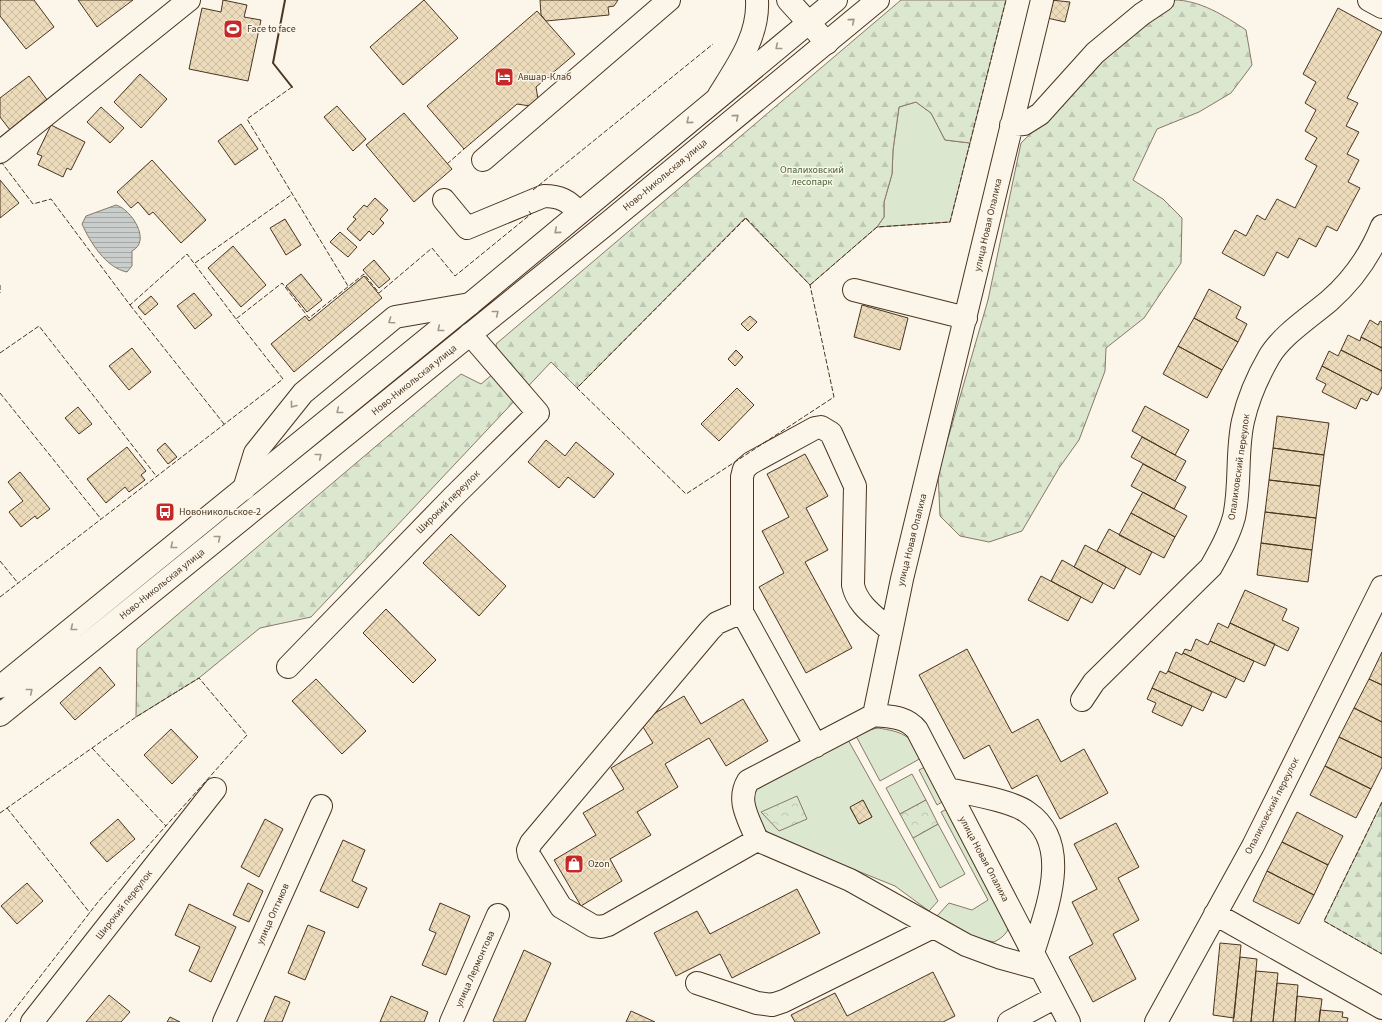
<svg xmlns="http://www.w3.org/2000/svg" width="1382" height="1022" viewBox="0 0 1382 1022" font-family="'Source Sans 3',sans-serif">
<defs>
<pattern id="forest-firs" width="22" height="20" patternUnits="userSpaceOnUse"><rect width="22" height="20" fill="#dce7d0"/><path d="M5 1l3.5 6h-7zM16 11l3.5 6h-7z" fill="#bec7b2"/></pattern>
<pattern id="park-crowns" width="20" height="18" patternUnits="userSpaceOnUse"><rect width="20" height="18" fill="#dce7d0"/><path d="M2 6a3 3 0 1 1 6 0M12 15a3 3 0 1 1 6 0" fill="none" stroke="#bec7b2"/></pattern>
<pattern id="water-rules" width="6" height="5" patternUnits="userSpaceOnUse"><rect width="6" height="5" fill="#c9cecd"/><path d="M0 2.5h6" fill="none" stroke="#a5a8a6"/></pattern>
<pattern id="building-cross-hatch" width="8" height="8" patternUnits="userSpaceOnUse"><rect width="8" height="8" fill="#ecdcbc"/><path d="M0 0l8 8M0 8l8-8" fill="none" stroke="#ccbda1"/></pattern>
</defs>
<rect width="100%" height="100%" fill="#fbf6e9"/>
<path fill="#dce7d0" stroke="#887966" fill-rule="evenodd" d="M916 102 931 113 945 140 970 143 950 222 877 227 884 217V202L892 174 893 150 899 107Z
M878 728C903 732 910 735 923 757L880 781 856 736 865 731Z
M847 738 938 901 929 911 895 886 771 836 759 823 752 801 759 783ZM863 800 872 817 859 824 850 808Z
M929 765 947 799 937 805 919 770Z
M912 774 926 800 900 814 886 788Z
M951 807 1011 922C1008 932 1004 937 994 942L971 937 937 916 949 903 972 910 988 900 941 812Z
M938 824 965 874 940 888 913 838Z"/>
<path fill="url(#forest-firs)" stroke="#887966" d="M901 0H1006L970 143 945 140 931 113 916 102 899 107 893 150 892 174 884 202V217L877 227 810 285 745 218 577 388 551 362 311 617 260 628 199 678 136 717 137 649 461 374 481 384 500 368 496 344Z
M1174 0C1200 0 1225 16 1246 30L1252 65 1231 93 1199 112 1157 129 1133 180 1163 199 1182 218 1181 263 1144 318 1106 348 1105 371 1079 440 1059 468 1022 531 989 542 960 536 940 516 938 473 988 300 1021 143 1049 116 1103 58Z
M1382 802V954L1324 921Z"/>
<path fill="url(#park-crowns)" stroke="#887966" d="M797 796 807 819 779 831 761 812Z
M926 800 938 824 913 838 900 814Z"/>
<path fill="url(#water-rules)" stroke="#887966" d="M116 205C131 209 152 241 132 251V266L127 272C106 268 90 242 82 224L86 216Z"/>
<path fill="url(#building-cross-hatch)" stroke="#4a3520" d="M0 0H34L54 27 26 49 0 16Z
M78 0H133L97 27Z
M223 0 247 5 244 17 261 20 248 81 189 69 202 8 221 12Z
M424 0 458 38 403 85 370 47Z
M540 0H618L614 6 608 7 609 15 546 21 541 15Z
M1051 0 1070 2 1065 22 1047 18Z
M1338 8 1382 32 1347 98 1358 103 1346 126 1359 132 1347 154 1359 160 1348 182 1360 188 1337 231 1327 226 1316 247 1299 238 1288 258 1277 252 1264 276 1222 253 1235 230 1246 236 1257 215 1265 220 1277 199 1295 208 1317 166 1305 159 1317 138 1305 131 1316 110 1305 103 1316 82 1303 74Z
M537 11 575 54 536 87 538 99 530 106 517 104 464 149 427 106Z
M140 74 167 99 141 128 114 102Z
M29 76 48 101 10 130 0 117V98Z
M337 106 366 139 353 151 324 117Z
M101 107 124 128 110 143 87 122Z
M404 113 452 169 414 202 366 145Z
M241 124 258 149 235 165 218 141Z
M51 125 85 142 71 170 67 168 63 177 38 165 42 156 37 154Z
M152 160 206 220 181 243 153 212 149 215 138 202 131 208 117 192Z
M0 180 19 203 0 218Z
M375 198 388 210 380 219 384 223 373 235 369 231 360 241 347 229 356 219 353 217 364 205 367 207Z
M285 219 301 245 286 255 270 228Z
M340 232 357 247 348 257 330 242Z
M233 246 266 285 241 307 208 268Z
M374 260 390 279 379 288 363 270Z
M301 274 322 300 307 312 286 286Z
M364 276 382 298 294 372 271 344 305 316 309 321Z
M1209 289 1241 307 1236 318 1247 324 1238 342 1194 318Z
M194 293 212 315 195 329 177 306Z
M151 296 158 304 145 315 138 307Z
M862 305 908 318 900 350 854 337Z
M750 316 757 322 748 331 741 324Z
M1194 318 1238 342 1222 370 1178 346Z
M1370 320 1378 325 1380 321 1382 322V348L1361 337Z
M1348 335 1360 341 1361 337 1382 348V371L1341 350Z
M1178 346 1222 370 1207 398 1163 374Z
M132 348 151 372 129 390 109 366Z
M736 350 743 357 735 366 728 359Z
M1341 350 1382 371V387L1378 395 1322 366 1329 351 1338 356Z
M1322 366 1372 392 1367 401 1361 398 1356 409 1322 392 1326 384 1316 379Z
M737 388 754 405 719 441 701 424Z
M1145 406 1189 430 1175 455 1132 431Z
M78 407 92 424 79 434 65 418Z
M1277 416 1329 423 1324 455 1273 448Z
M1142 437 1186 461 1175 481 1131 457Z
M546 440 565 456 576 442 614 474 594 498 568 477 559 488 528 462Z
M165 443 177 457 168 464 157 450Z
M127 447 146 471 141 475 145 480 129 492 125 487 106 503 87 479Z
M1273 448 1324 455 1320 486 1269 480Z
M805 454 828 496 806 508 828 550 805 562 852 648 806 673 759 587 784 573 762 531 789 517 767 474Z
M1143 464 1186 487 1174 509 1131 486Z
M20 472 50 509 37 519 35 516 21 527 9 512 23 501 8 482Z
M1269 480 1320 486 1316 518 1265 512Z
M1143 492 1187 516 1175 537 1131 513Z
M1265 512 1316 518 1312 550 1261 543Z
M1131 513 1175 537 1164 558 1119 535Z
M1109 529 1152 552 1140 575 1097 551Z
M451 534 506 586 479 616 423 563Z
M1261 543 1312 550 1308 582 1257 575Z
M1085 545 1126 567 1114 589 1074 567Z
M1062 560 1103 583 1092 603 1051 581Z
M1041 576 1081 597 1068 621 1028 600Z
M1245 590 1287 609 1282 620 1299 628 1288 651 1230 623Z
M386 609 436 660 413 683 363 633Z
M1218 623 1228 628 1230 623 1275 644 1265 666 1210 641Z
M1196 639 1208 645 1210 641 1254 661 1244 682 1183 653 1185 649 1191 651Z
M967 649 1012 733 1038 719 1061 762 1084 749 1108 793 1060 819 1037 775 1012 789 989 745 964 759 919 675Z
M1176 652 1182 655 1183 653 1236 678 1226 698 1168 671Z
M1382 652V685L1369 679Z
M100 667 115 685 75 720 60 703Z
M1160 671 1166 674 1168 671 1212 692 1203 711 1152 688Z
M316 679 366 731 342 754 292 701Z
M1369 679 1382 685V722L1354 708Z
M1152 688 1192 706 1182 726 1152 712 1156 703 1147 699Z
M684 696 701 724 743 699 768 741 726 766 709 738 665 764 678 787 637 812 651 835 610 859 622 881 581 906 554 860 596 835 583 813 624 789 611 768 653 743 640 722Z
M1354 708 1382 722V758L1339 737Z
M171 729 198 757 172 784 144 755Z
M1339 737 1382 758V767L1371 789 1325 766Z
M1325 766 1371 789 1356 818 1310 795Z
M863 800 872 817 859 824 850 807Z
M1297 812 1343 836 1328 865 1282 842Z
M118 819 135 839 107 862 90 843Z
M265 819 283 829 259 877 241 867Z
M1116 823 1139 867 1118 878 1139 920 1113 934 1136 979 1093 1002 1069 957 1093 944 1072 902 1097 889 1074 844Z
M343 840 365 850 352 881 367 888 358 908 320 891Z
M1282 842 1328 865 1314 895 1267 871Z
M1267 871 1314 895 1299 924 1253 901Z
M27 883 43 901 17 924 1 906Z
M248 883 263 891 249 922 233 915Z
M797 889 820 933 732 978 720 954 676 976 654 933 697 911 710 934Z
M440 903 470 916 446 975 422 965 436 933 429 930Z
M189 904 236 927 211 982 189 971 200 947 175 935Z
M308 925 325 932 305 980 288 973Z
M1220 943 1241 945 1234 1018 1213 1015Z
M524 950 551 963 525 1022H495L493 1021Z
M1240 957 1257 959 1251 1022H1233Z
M1256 971 1278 973 1273 1022H1251Z
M933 972 955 1016 943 1022H795L791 1015 835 993 847 1016Z
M1277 983 1298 985 1295 1022H1273Z
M109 995 130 1012 121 1022H86Z
M275 996 290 1002 282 1022H264Z
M391 996 428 1012 424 1022H380Z
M1297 996 1322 999 1319 1022H1295Z
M1320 1010 1343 1012 1342 1017 1348 1018 1347 1022H1319Z
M631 1011 655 1022H626Z
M170 1017 180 1022H167Z"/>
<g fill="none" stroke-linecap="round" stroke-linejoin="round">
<defs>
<path id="minor" d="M788 0 827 43
M1042 0 902 579 874 715C890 717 906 716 917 730L1069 1022
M1369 0 1382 7
M719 95C737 66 759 36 757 0
M1011 125 1024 124 1040 114 1095 53 1142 14 1163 0
M0 152 189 0
M483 160 669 0
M444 200 467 228 544 196C560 196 569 201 578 212
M854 290 966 318
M244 489 255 453 303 393 395 317 470 304
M742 612 717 623 710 630 531 843 528 850 529 855 561 907 593 926 601 927 608 925 757 840
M288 667 453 497 538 413 470 334
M1082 700 1094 682 1211 567C1220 551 1229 535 1234 517 1241 486 1236 452 1243 421 1248 399 1258 376 1269 357 1281 336 1310 317 1329 301 1353 280 1370 256 1382 226
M874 715 748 781C736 801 749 819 757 840L850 880 966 945 1001 958 1041 969
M816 746 742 612V477L744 469 751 463 815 428 821 427 831 433 855 486 853 585C857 605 875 616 890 630
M948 789C968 794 1010 800 1027 812 1074 844 1046 910 1033 953
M1215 914 1382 1008
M697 983 757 1003 772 1005 784 1001 933 927
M32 1022 215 789
M224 1022 321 806
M451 1022 498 915
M1009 1022 1056 997
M1156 1022 1253 846 1382 587"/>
<path id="major" d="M0 687 470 304 836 0
M0 715 609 222 878 0"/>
</defs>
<use href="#minor" stroke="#4a3520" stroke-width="24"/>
<use href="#major" stroke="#4a3520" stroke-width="24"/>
<use href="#minor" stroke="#fbf6e9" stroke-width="22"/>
<use href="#major" stroke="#fbf6e9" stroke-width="22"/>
<path stroke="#4a3520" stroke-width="1" stroke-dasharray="5 2" stroke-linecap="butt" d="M292 87 247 119 348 286
M0 164 2 163 33 204 51 199 130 305 187 254 236 319
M447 164 464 149
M533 190 713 44
M746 218 810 285 834 397 686 494 577 388Z
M195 263 291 195
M0 285V293
M810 285 877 227 950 222 1006 0
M130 305 224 424
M0 353 39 326 157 477
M0 393 101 519
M0 561 18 583
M0 597 283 379 236 319 282 283 309 318 364 274 379 293 432 248 455 276 531 214 529 211
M92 748 166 826
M1382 802 1324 921 1382 954
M7 808 90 913
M0 813 136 717 199 678 247 735 98 902 5 1022"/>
<path stroke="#4a3520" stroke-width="2" d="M285 0 273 63 292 87"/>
</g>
<defs><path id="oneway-chevron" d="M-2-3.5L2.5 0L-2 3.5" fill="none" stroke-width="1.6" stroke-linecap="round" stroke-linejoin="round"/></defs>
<g stroke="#a29684">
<use href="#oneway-chevron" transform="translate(852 21) rotate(-40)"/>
<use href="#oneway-chevron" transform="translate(778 47) rotate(141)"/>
<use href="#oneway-chevron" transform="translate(736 117) rotate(-40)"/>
<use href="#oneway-chevron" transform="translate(689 121) rotate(140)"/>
<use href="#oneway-chevron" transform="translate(557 231) rotate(140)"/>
<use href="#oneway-chevron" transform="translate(496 313) rotate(-39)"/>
<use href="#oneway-chevron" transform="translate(391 321) rotate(145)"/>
<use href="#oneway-chevron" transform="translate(440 329) rotate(141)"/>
<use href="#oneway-chevron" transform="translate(293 405) rotate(128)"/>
<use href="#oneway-chevron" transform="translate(339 411) rotate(141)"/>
<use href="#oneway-chevron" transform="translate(319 456) rotate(-39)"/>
<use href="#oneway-chevron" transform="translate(218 538) rotate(-39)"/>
<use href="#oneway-chevron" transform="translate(173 546) rotate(141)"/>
<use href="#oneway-chevron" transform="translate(73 628) rotate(141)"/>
<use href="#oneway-chevron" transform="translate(30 691) rotate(-39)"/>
</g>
<defs>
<symbol id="stadium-square" viewBox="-11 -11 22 22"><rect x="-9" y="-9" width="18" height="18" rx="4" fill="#c62828" stroke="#fbf6e9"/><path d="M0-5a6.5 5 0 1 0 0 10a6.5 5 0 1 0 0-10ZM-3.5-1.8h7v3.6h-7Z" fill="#fff"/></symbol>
<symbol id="hotel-square" viewBox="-11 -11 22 22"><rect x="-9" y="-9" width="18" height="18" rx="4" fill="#c62828" stroke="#fbf6e9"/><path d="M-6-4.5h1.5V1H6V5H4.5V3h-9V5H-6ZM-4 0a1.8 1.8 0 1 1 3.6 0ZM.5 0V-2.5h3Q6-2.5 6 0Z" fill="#fff"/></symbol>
<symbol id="bus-square" viewBox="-11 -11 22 22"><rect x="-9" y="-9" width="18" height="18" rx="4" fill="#c62828" stroke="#fbf6e9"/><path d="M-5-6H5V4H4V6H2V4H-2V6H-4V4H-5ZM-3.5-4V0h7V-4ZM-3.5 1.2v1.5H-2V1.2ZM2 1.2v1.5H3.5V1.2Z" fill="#fff"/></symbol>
<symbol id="shop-square" viewBox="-11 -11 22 22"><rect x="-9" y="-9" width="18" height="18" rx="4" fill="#c62828" stroke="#fbf6e9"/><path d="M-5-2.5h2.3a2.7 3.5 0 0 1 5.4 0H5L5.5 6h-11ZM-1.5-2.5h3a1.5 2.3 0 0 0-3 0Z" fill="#fff"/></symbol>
</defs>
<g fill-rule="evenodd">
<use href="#stadium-square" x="222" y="18" width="22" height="22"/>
<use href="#hotel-square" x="493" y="66" width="22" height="22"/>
<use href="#bus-square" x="154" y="501" width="22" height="22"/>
<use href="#shop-square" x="563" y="853" width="22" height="22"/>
</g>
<g text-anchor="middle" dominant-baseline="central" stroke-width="3" stroke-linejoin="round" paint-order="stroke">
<g font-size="10" fill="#4a3520" stroke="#fbf6e9" text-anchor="start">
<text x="247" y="29">Face to face</text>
<text x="518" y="77">Авшар-Клаб</text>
<text x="179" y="512">Новоникольское-2</text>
<text x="588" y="864">Ozon</text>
</g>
<g font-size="10" fill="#436837" stroke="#fbf6e9">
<text x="812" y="170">Опалиховский<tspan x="812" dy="12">лесопарк</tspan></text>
</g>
<g font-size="10" fill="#4a3520" stroke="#fbf6e9">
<text transform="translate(665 175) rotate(-40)">Ново-Никольская улица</text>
<text transform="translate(988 225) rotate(-77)">улица Новая Опалиха</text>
<text transform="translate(414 380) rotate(-39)">Ново-Никольская улица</text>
<text transform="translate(1239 467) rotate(-82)">Опалиховский переулок</text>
<text transform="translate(448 502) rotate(-45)">Широкий переулок</text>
<text transform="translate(912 540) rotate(-76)">улица Новая Опалиха</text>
<text transform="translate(162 584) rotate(-39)">Ново-Никольская улица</text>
<text transform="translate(1272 806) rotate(-63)">Опалиховский переулок</text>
<text transform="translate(984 859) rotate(62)">улица Новая Опалиха</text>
<text transform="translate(124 905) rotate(-52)">Широкий переулок</text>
<text transform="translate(273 914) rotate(-66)">улица Оптиков</text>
<text transform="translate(475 969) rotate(-66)">улица Лермонтова</text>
</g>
</g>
</svg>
